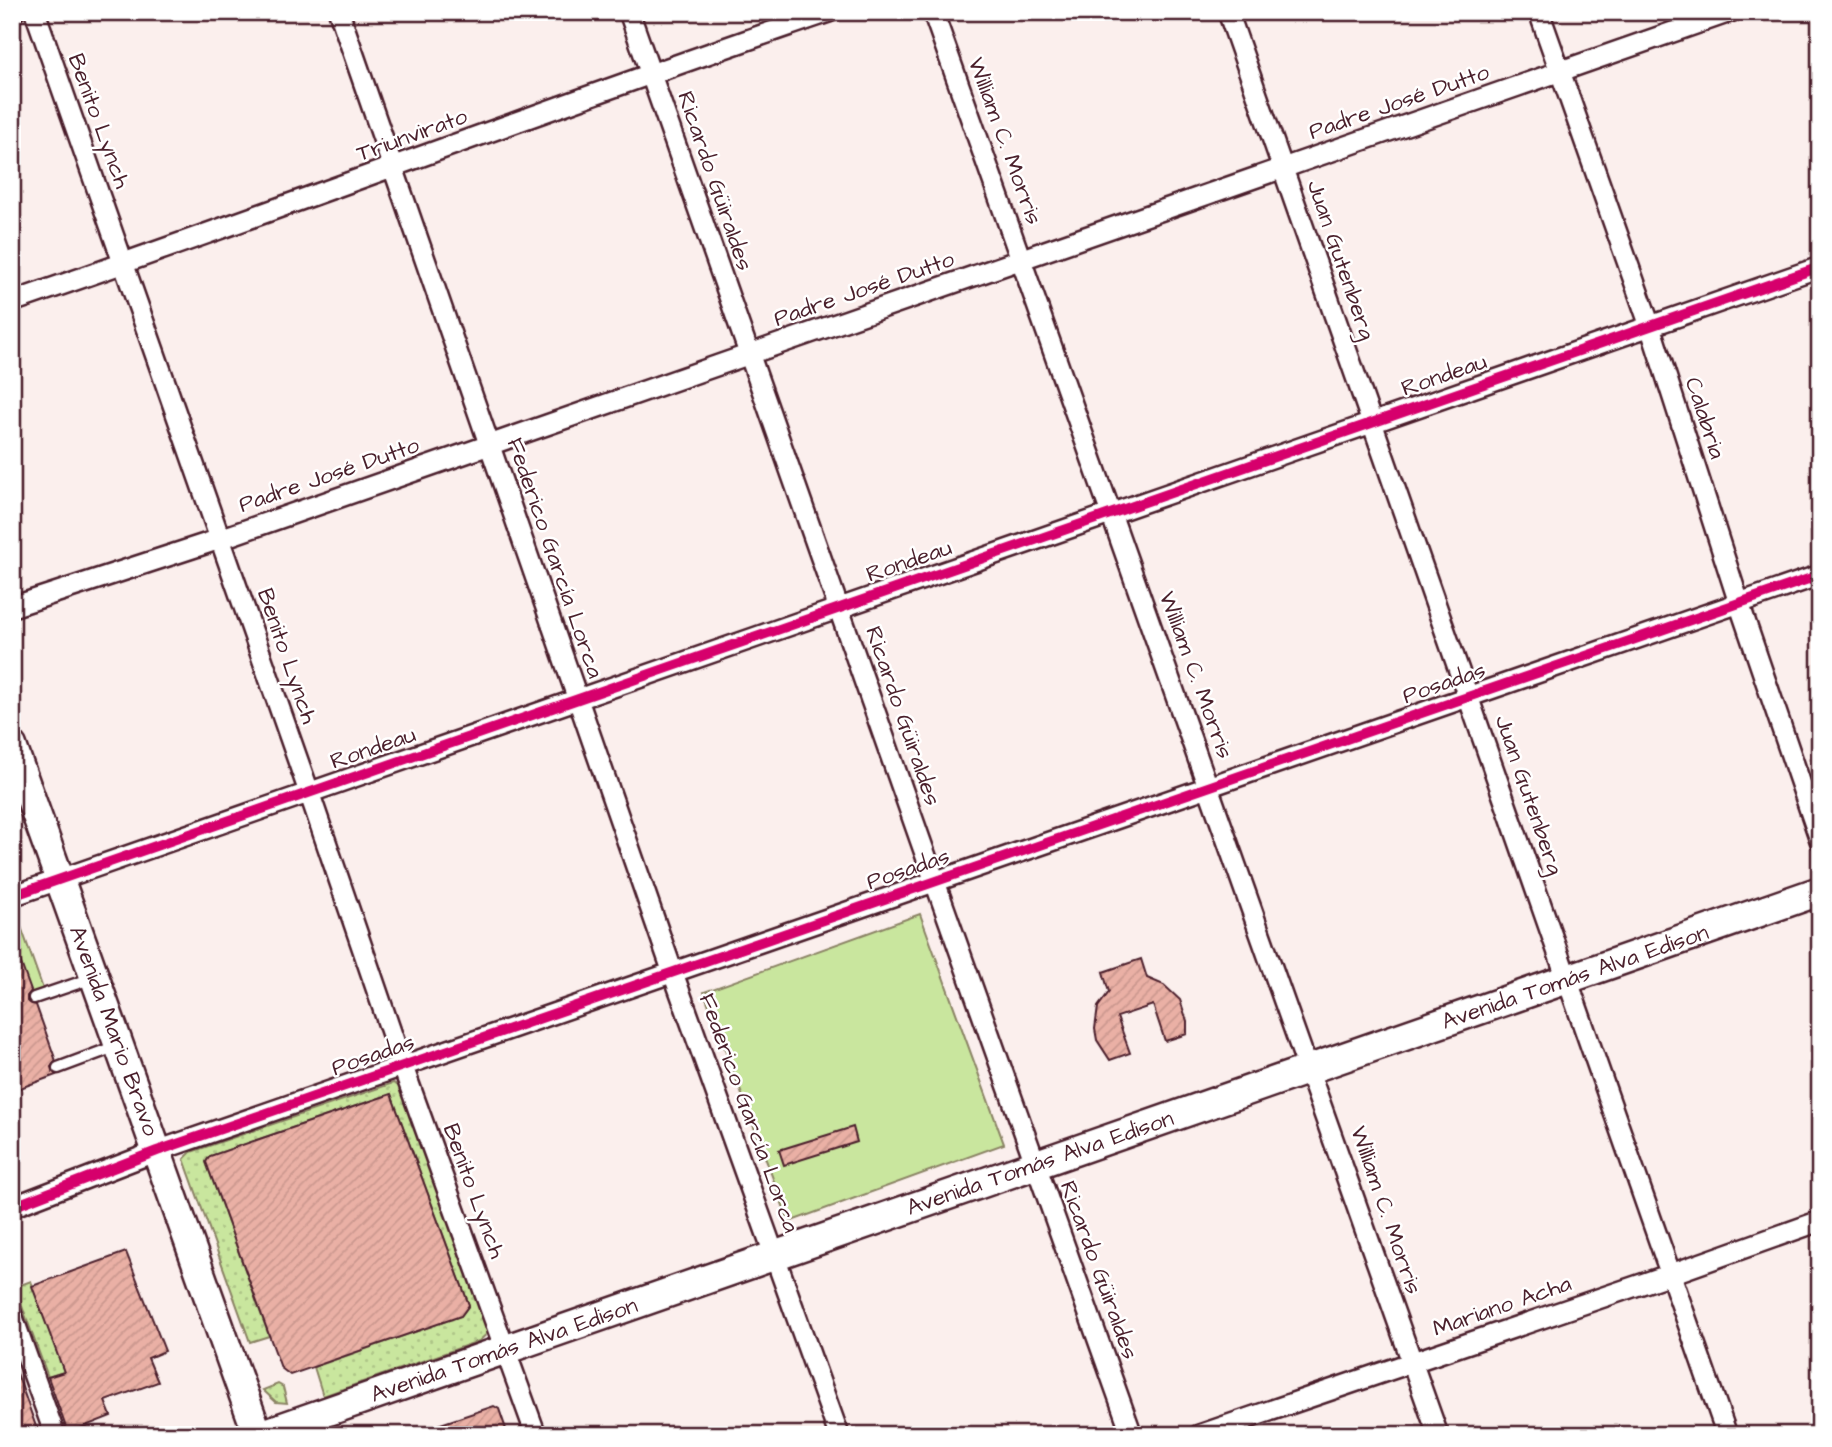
<svg xmlns="http://www.w3.org/2000/svg" width="1832" height="1447" viewBox="0 0 1832 1447" font-family="'Architects Daughter',sans-serif">
<defs>
<pattern id="green-dots" width="8" height="8" patternUnits="userSpaceOnUse" patternTransform="scale(1.75)"><rect width="8" height="8" fill="#c9e69e"/><path d="M2 2h.1M6 6h.1" fill="none" stroke="#aec588" stroke-width="1.8" stroke-linecap="round"/></pattern>
<pattern id="building-hatch" width="6" height="6" patternUnits="userSpaceOnUse" patternTransform="scale(1.75)"><rect width="6" height="6" fill="#eab0a5"/><path d="M-1 1l2-2M0 6l6-6M5 7l2-2" fill="none" stroke="#ca978e"/></pattern>
</defs>
<rect width="100%" height="100%" fill="#fbefed"/>
<filter id="ink" filterUnits="userSpaceOnUse"><feTurbulence type="fractalNoise" baseFrequency=".0143" numOctaves="2"/><feDisplacementMap in="SourceGraphic" scale="14" xChannelSelector="R" yChannelSelector="G"/><feConvolveMatrix kernelMatrix="1 2 1 2 8 2 1 2 1" color-interpolation-filters="sRGB"/></filter>
<g filter="url(#ink)">
<path fill="url(#green-dots)" stroke="#8a8264" stroke-width="2" d="M393 1083 402 1087 489 1332 479 1341 323 1396 314 1367 461 1316 469 1305 391 1094 210 1156 206 1162 269 1336 250 1342 184 1159 191 1152Z
M31 1281 64 1372 48 1377 15 1287Z
M278 1384 283 1387 287 1403 276 1402 263 1390Z"/>
<path fill="#c9e69e" stroke="#8a8264" stroke-width="2" d="M920 914 1004 1144 789 1222 704 992Z
M12 920 20 924 43 989 12 1000Z"/>
<path fill="url(#building-hatch)" stroke="#4a1f2b" stroke-width="2" d="M12 944H14L31 991 27 996V1001L36 1005 56 1061 51 1067 56 1075 12 1091Z
M1141 959 1147 978 1164 985 1180 1000 1187 1021V1034L1165 1041 1153 1005 1117 1017 1130 1053 1110 1060 1097 1040 1095 1029 1098 1007 1109 992 1103 972Z
M391 1094 469 1305 461 1316 290 1375 281 1368 206 1162 210 1156Z
M853 1127 857 1142 784 1165 779 1150Z
M126 1252 165 1351 148 1358 158 1382 105 1401 111 1416 68 1433 48 1377 64 1372 32 1286Z
M12 1365H14L39 1435H12Z
M494 1406 499 1409 508 1435H418L417 1432Z"/>
<g fill="none" stroke-linecap="round" stroke-linejoin="round">
<defs>
<path id="lane" d="M34 998 93 978
M58 1068 117 1046"/>
<path id="street" d="M35 12 309 792 403 1067 536 1435
M339 12 673 973 839 1435
M629 12 935 882 1132 1435
M933 12 1438 1435
M1228 12 1727 1435
M1539 12 1650 326 1739 603 1820 840
M12 13 14 12
M12 302C286 208 555 105 829 12
M12 607 220 539 1730 12
M12 896 1820 267
M12 1207 157 1151 1820 575
M12 1315 55 1435
M1199 1435 1671 1274 1820 1221"/>
<path id="secondary" d="M12 746 258 1435
M260 1435 1820 891"/>
</defs>
<use href="#lane" stroke="#4a1f2b" stroke-width="15"/>
<use href="#street" stroke="#4a1f2b" stroke-width="24"/>
<use href="#secondary" stroke="#4a1f2b" stroke-width="33"/>
<use href="#lane" stroke="#fff" stroke-width="10"/>
<use href="#street" stroke="#fff" stroke-width="19"/>
<use href="#secondary" stroke="#fff" stroke-width="28"/>
<defs>
<path id="cycleway" d="M12 896 1820 267
M12 1207 157 1151 1820 575"/>
</defs>
<use href="#cycleway" stroke="#fff" stroke-width="15"/>
<use href="#cycleway" stroke="#d6006c" stroke-width="10"/>
</g>
</g>
<g text-anchor="middle" dominant-baseline="central" stroke-width="5" stroke-linejoin="round" paint-order="stroke">
<g font-size="23" fill="#4a1f2b" stroke="#fff">
<text transform="translate(1399 102) rotate(-19)">Padre José Dutto</text>
<text transform="translate(99 121) rotate(70)">Benito Lynch</text>
<text transform="translate(412 135) rotate(-20)">Triunvirato</text>
<text transform="translate(1005 141) rotate(70)">William C. Morris</text>
<text transform="translate(715 181) rotate(71)">Ricardo Güiraldes</text>
<text transform="translate(1341 260) rotate(71)">Juan Gutenberg</text>
<text transform="translate(864 289) rotate(-19)">Padre José Dutto</text>
<text transform="translate(1444 375) rotate(-19)">Rondeau</text>
<text transform="translate(1705 418) rotate(72)">Calabria</text>
<text transform="translate(329 475) rotate(-19)">Padre José Dutto</text>
<text transform="translate(555 558) rotate(71)">Federico García Lorca</text>
<text transform="translate(909 561) rotate(-19)">Rondeau</text>
<text transform="translate(287 656) rotate(71)">Benito Lynch</text>
<text transform="translate(1196 675) rotate(70)">William C. Morris</text>
<text transform="translate(1444 683) rotate(-19)">Posadas</text>
<text transform="translate(903 716) rotate(71)">Ricardo Güiraldes</text>
<text transform="translate(373 748) rotate(-19)">Rondeau</text>
<text transform="translate(1529 795) rotate(71)">Juan Gutenberg</text>
<text transform="translate(908 869) rotate(-19)">Posadas</text>
<text transform="translate(1575 977) rotate(-19)">Avenida Tomás Alva Edison</text>
<text transform="translate(114 1031) rotate(70)">Avenida Mario Bravo</text>
<text transform="translate(373 1055) rotate(-19)">Posadas</text>
<text transform="translate(749 1113) rotate(70)">Federico García Lorca</text>
<text transform="translate(1040 1163) rotate(-19)">Avenida Tomás Alva Edison</text>
<text transform="translate(474 1191) rotate(70)">Benito Lynch</text>
<text transform="translate(1386 1210) rotate(71)">William C. Morris</text>
<text transform="translate(1099 1270) rotate(70)">Ricardo Güiraldes</text>
<text transform="translate(1502 1306) rotate(-19)">Mariano Acha</text>
<text transform="translate(504 1350) rotate(-19)">Avenida Tomás Alva Edison</text>
</g>
</g>
<rect width="1832" height="1447" fill="none" stroke="#fff" stroke-width="42"/>
<rect x="21" y="21" width="1790" height="1405" fill="none" stroke="#4a1f2b" stroke-width="2.5" filter="url(#ink)"/>
</svg>
